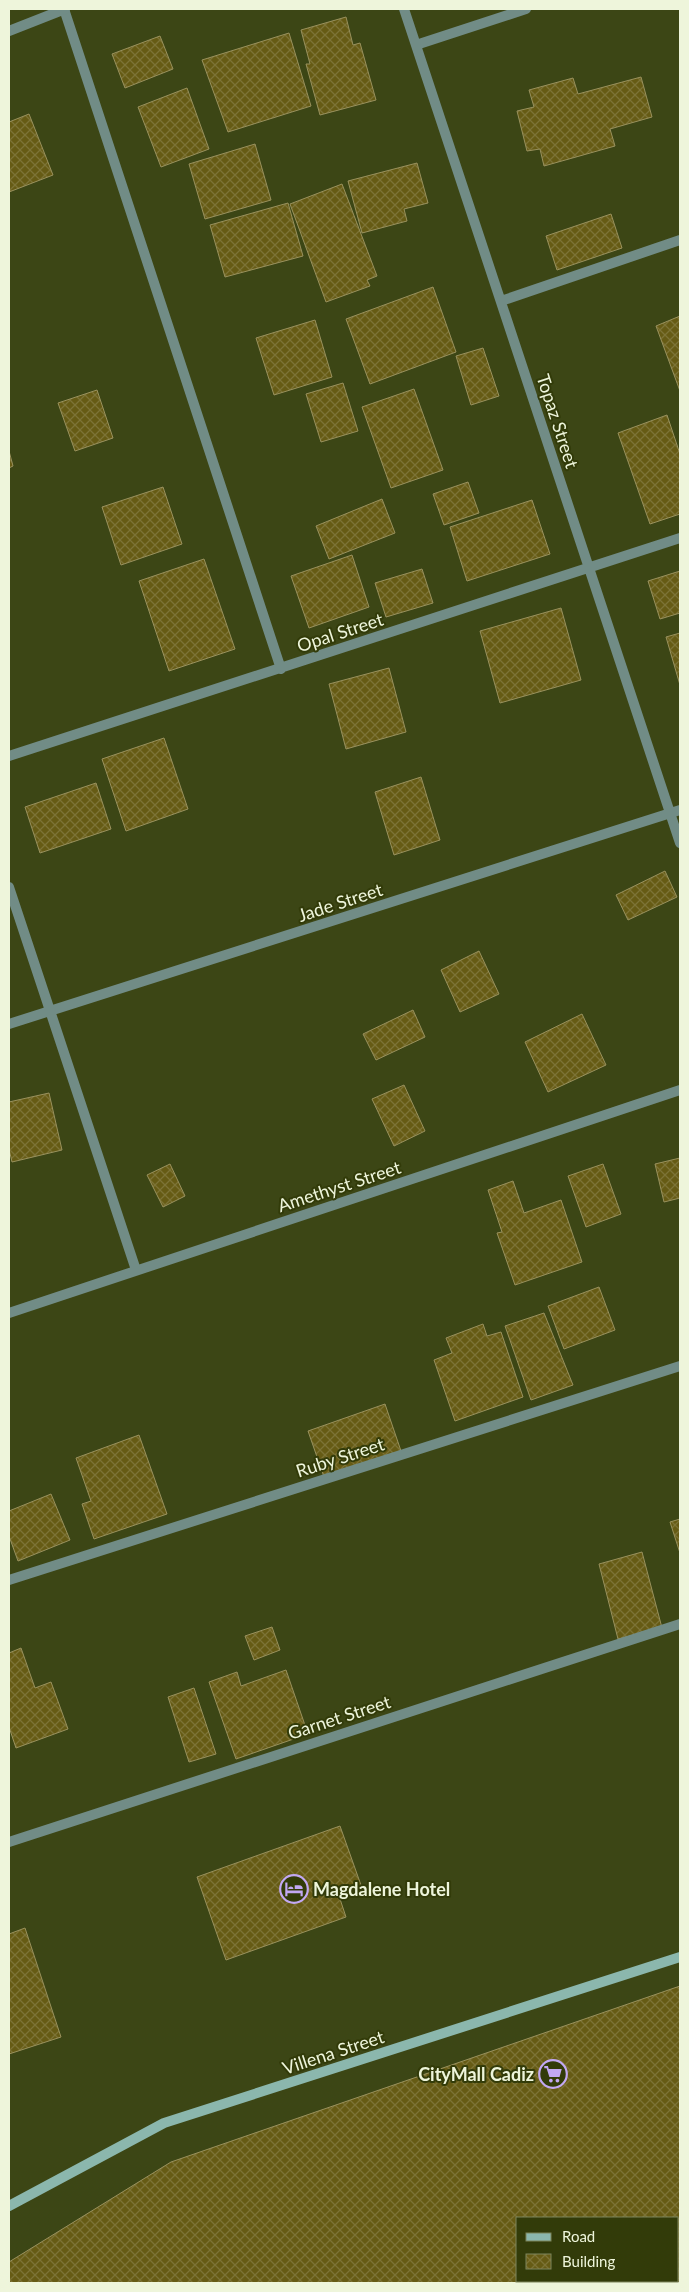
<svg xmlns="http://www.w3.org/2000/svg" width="689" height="2292" viewBox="0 0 689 2292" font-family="Lato,sans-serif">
<defs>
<pattern id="building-cross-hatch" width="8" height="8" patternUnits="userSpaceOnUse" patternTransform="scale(1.25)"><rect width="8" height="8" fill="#665b14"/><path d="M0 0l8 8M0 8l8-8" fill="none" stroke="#7c7336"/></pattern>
</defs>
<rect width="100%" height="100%" fill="#3c4615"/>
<path fill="url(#building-cross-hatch)" stroke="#99915d" d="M346 17 353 45 360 43 376 100 320 115 306 64H310L301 30Z
M289 33 311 106 228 132 202 60Z
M160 36 173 69 125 88 112 54Z
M641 77 652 117 610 129 615 146 544 166 540 149 527 151 517 111 534 107 529 90 573 78 578 94Z
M187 88 209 149 161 167 138 107Z
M29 114 53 175 9 192V122Z
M255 144 271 200 205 219 189 164Z
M417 163 428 203 404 209 407 221 362 233 348 181Z
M342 184 377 276 367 280 370 286 326 302 290 204Z
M288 203 303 256 225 277 210 225Z
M611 214 622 248 557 270 546 236Z
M433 287 456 352 370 384 346 319Z
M680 316V391L656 326Z
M315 320 332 377 274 395 256 338Z
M483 348 499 396 471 405 456 356Z
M343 383 358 431 321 442 306 394Z
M414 389 443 470 391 488 362 407Z
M97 390 113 438 75 451 58 403Z
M667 415 680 454V514L650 524 618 433Z
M9 451 13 466 9 468Z
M468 482 479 513 444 525 433 494Z
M163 487 182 544 121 565 102 507Z
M382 499 395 533 329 559 316 526Z
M532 500 550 554 467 581 450 527Z
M352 555 369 607 309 628 291 576Z
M204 559 235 649 169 671 139 581Z
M422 569 433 603 386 617 375 583Z
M680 571V613L660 619 648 581Z
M561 608 581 680 500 703 480 631Z
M680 633V685L666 637Z
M389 668 406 732 346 749 329 684Z
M164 738 188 809 126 831 102 759Z
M421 777 440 840 394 855 375 792Z
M96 783 111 829 40 853 25 807Z
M665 871 677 897 628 920 616 895Z
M479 951 499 994 460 1012 441 970Z
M413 1010 425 1037 376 1060 363 1034Z
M582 1014 606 1065 548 1092 525 1042Z
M404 1085 425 1131 394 1146 372 1099Z
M49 1093 62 1150 12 1162 9 1149V1102Z
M680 1158V1198L664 1202 655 1164Z
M170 1164 185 1196 163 1207 147 1175Z
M603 1164 621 1214 586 1227 568 1176Z
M513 1181 524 1213 561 1200 582 1262 515 1285 497 1233 502 1232 488 1190Z
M599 1287 615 1330 564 1349 548 1306Z
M544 1313 573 1385 531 1400 505 1326Z
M483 1324 487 1336 501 1332 523 1397 455 1421 434 1360 452 1353 446 1338Z
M385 1404 401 1451 324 1477 308 1431Z
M139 1435 167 1514 94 1539 82 1504 91 1501 76 1458Z
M51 1494 70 1540 18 1561 9 1536V1511Z
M680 1519V1553L670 1522Z
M642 1552 662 1628 618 1639 599 1564Z
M272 1627 280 1650 254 1660 245 1636Z
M21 1648 35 1688 51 1682 68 1729 16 1748 9 1727V1653Z
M286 1670 308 1734 236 1759 209 1682 237 1672 241 1686Z
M194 1688 216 1754 189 1762 168 1697Z
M340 1826 362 1888 339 1896 346 1917 226 1960 197 1877Z
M25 1928 61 2037 9 2054V1934Z
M680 1986V2278L678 2279V2218H518V2281H672L666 2283H9V2262L171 2162Z
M678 2270 680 2271V2283H651L652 2281H678Z"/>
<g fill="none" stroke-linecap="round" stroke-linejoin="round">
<path stroke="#718c86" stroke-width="10" d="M64 9 281 669
M404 9 680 843
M416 45 526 9
M501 301 680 240
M9 756 680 538
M9 887 136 1270
M9 1024 680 810
M9 1313 680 1090
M9 1580 680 1366
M9 1842 680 1624"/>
<path stroke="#718c86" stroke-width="10" d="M9 31 65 9"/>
<path stroke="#8bb7ad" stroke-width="10" d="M9 2206 164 2123 680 1957"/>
</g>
<defs>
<symbol id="hotel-ring" viewBox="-11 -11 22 22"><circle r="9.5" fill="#323b09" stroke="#c2a8f3" stroke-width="1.5"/><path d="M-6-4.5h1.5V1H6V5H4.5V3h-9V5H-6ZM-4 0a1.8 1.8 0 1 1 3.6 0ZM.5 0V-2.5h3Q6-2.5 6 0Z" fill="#c2a8f3"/></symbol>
<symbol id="supermarket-ring" viewBox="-11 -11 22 22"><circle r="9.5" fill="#323b09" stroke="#c2a8f3" stroke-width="1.5"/><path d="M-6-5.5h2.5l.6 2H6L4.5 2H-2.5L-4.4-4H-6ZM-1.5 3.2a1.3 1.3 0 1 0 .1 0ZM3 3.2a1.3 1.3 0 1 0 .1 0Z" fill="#c2a8f3"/></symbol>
</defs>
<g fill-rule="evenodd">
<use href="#hotel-ring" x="278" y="1873" width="32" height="32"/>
<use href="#supermarket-ring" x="537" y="2058" width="32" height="32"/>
</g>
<g text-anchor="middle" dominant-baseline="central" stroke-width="4" stroke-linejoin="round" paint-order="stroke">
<g font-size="18" fill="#eef5db" stroke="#323b09">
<text transform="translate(558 421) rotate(72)">Topaz Street</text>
<text transform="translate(340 632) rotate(-18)">Opal Street</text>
<text transform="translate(340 902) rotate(-18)">Jade Street</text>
<text transform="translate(339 1186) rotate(-18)">Amethyst Street</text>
<text transform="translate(340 1457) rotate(-18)">Ruby Street</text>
<text transform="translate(339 1717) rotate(-18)">Garnet Street</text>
<text transform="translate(333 2052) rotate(-18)">Villena Street</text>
</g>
<g font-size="18" font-weight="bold" fill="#eef5db" stroke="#323b09" text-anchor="start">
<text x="313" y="1889">Magdalene Hotel</text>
<text x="534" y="2074" text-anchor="end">CityMall Cadiz</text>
</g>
</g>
<rect width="689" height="2292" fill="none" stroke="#eef5db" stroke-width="20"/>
<rect x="516" y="2217" width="162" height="65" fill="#323b09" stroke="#7d855d"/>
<rect x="526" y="2233" width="25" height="8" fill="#8bb7ad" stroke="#7d855d"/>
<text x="562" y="2242" font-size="15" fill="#eef5db">Road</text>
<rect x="526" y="2254" width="25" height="15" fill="url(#building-cross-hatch)" stroke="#7d855d"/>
<text x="562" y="2267" font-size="15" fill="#eef5db">Building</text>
</svg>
